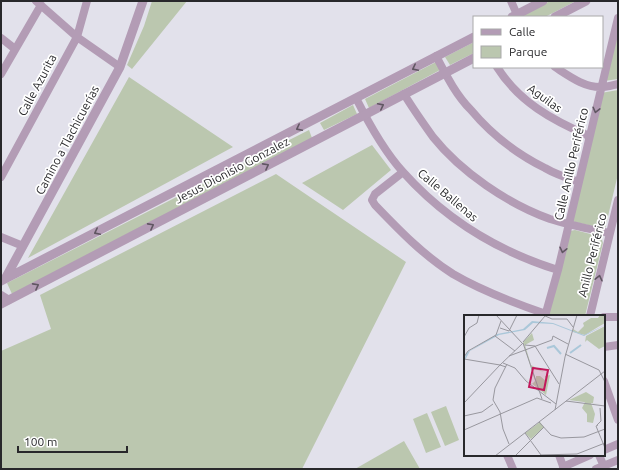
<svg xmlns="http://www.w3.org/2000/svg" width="619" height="470" viewBox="0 0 619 470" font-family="Ubuntu,sans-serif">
<rect width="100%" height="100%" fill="#e2e1eb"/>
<path fill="#bbc7af" d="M152 1H187L132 69 127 65 144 26Z
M550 1H576L545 17H523V15Z
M618 23V79L604 81Z
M474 42V53L450 65 445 57Z
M436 62 440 70 369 108 365 99Z
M129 77 233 147 28 258Z
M618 90V174L605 229 571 221 601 93Z
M353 105 357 114 324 130 320 123Z
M309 130 312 138 12 294 7 283Z
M372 145 391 170 343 210 302 183Z
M276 174 406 262 302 469H1V351L51 329 40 295Z
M575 230 598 236 602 240 603 243 585 316H547L570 231Z
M446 406 459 440 445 446 431 412Z
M427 413 441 447 426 453 413 419Z
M404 441 420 469H355Z"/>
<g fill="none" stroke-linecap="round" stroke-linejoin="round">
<path stroke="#b39cb5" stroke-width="8" d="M36 1 77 37 120 67
M511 1 518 17
M1 38 15 49
M436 56C446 75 456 95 471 110 491 134 517 154 545 168 555 174 567 178 579 182
M497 67C519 102 552 120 589 136
M555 67C569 76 585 88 602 87 607 87 613 85 618 84
M1 74 41 5
M404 94C413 109 423 123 433 137 461 172 508 204 550 219 569 225 590 229 609 233
M356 98C369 124 384 151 403 172 446 220 497 251 558 270
M403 172 375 194 372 200 375 205C399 230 423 255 453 274 482 291 514 303 546 314
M1 177 77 37 87 1
M1 237 23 246
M1 295 9 300
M545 316 558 270 618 18
M590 316 618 200
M604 317H618
M604 347 618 345
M604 381 618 420
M604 450 618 444
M507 455 513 469
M559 455 564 469
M599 455 605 469
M563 467 590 455
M596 469 618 460"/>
<path stroke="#b39cb5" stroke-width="9" d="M512 17 543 1
M555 17 586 1
M5 279 120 67 143 1
M1 281 474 37
M1 304 474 58"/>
</g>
<defs><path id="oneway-chevron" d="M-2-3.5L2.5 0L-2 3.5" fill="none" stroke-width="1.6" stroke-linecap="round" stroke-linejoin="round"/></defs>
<g stroke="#605662">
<use href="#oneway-chevron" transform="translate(415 68) rotate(153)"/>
<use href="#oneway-chevron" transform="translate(381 106) rotate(-27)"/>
<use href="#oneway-chevron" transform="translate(596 110) rotate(104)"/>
<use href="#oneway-chevron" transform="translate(299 128) rotate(153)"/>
<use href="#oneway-chevron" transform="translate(266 166) rotate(-28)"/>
<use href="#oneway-chevron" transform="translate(151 226) rotate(-28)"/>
<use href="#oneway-chevron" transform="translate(97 232) rotate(153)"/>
<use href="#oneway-chevron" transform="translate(563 250) rotate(103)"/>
<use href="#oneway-chevron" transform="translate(599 278) rotate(-77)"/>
<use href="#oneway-chevron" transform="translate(36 286) rotate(-28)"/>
</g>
<g text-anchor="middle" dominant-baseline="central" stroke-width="3.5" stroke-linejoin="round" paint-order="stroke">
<g font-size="12" fill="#28282b" stroke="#fff">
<text transform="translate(37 85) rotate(-62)">Calle Azurita</text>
<text transform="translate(545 98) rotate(36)">Aguilas</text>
<text transform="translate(67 140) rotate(-62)">Camino a Tlachicuerías</text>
<text transform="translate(571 164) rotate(-77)">Calle Anillo Periférico</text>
<text transform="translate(232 170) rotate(-28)">Jesus Dionisio Gonzalez</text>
<text transform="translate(448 195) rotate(40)">Calle Ballenas</text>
<text transform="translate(592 255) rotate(-76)">Anillo Periférico</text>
</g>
</g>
<g transform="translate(464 315)">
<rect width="141" height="141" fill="#e2e1eb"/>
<path d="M136 0H141V8L134 12 121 20 109 17V14L114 17 120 11 119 8 127 3H134ZM141 11V31L135 34 123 25 121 27 122 21ZM68 18 70 25 77 28 70 25 61 30 67 50 80 57 68 53 72 65V61H76L82 66 81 61 86 60 82 80 56 59 68 69 71 66 59 27ZM122 77 130 82 129 88 136 89 127 88 131 99 129 108 123 107V99L118 93 121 87 127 88 105 85ZM76 107 80 112 67 124 61 118Z" fill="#bbc7af"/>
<path d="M68 6 89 8 120 20 141 10 120 21 89 9 69 8 61 15 35 20 6 36 0 47 2 38 33 19 59 14Z" fill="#aac7d9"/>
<path fill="none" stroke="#aac7d9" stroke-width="2" d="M83 33 90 31 97 39M106 38 117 30"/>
<path fill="none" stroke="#98979e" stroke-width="1" d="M32 0 58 28M79 0 88 4H103L109 12M36 13 45 16 53 0M31 21 51 36M0 22 5 13 13 8 15 0M59 27 81 1M59 28 78 84M61 30 71 31 95 69M101 39 135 55 141 67M45 41 88 25 89 21 104 29M0 42 4 36 32 20 37 6M0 44 36 50 0 88M39 48 51 53 62 66 92 89M43 49 31 73 29 85 36 97 39 114 45 129M42 52 36 50 59 28M102 86 141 91M91 95 101 42 113 0M0 101 18 97 29 89M75 107 87 120 97 123 120 122 141 114M133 110 137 106 136 93M134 110 132 111 141 133M0 115 73 83 87 88M61 118 77 140M76 140 113 139 141 128M31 141 141 56M51 141 80 112"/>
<path fill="#c2185b" fill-opacity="0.15" stroke="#c2185b" stroke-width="2" d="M69 53 84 55 80 75 65 72Z"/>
<rect width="141" height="141" fill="none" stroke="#28282b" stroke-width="2"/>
</g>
<rect width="619" height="470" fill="none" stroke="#28282b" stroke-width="4"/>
<rect x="473" y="16" width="130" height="52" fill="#ffffff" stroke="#a9a9aa"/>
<rect x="481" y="29" width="20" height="6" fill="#b39cb5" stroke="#a9a9aa"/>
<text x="509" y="36" font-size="12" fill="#28282b">Calle</text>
<rect x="481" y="46" width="20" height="12" fill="#bbc7af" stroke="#a9a9aa"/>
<text x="509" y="56" font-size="12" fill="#28282b">Parque</text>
<path d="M18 446v6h109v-6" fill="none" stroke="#28282b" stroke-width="2"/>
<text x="24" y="446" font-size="12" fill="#28282b" stroke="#ffffff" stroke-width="3" paint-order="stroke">100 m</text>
</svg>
